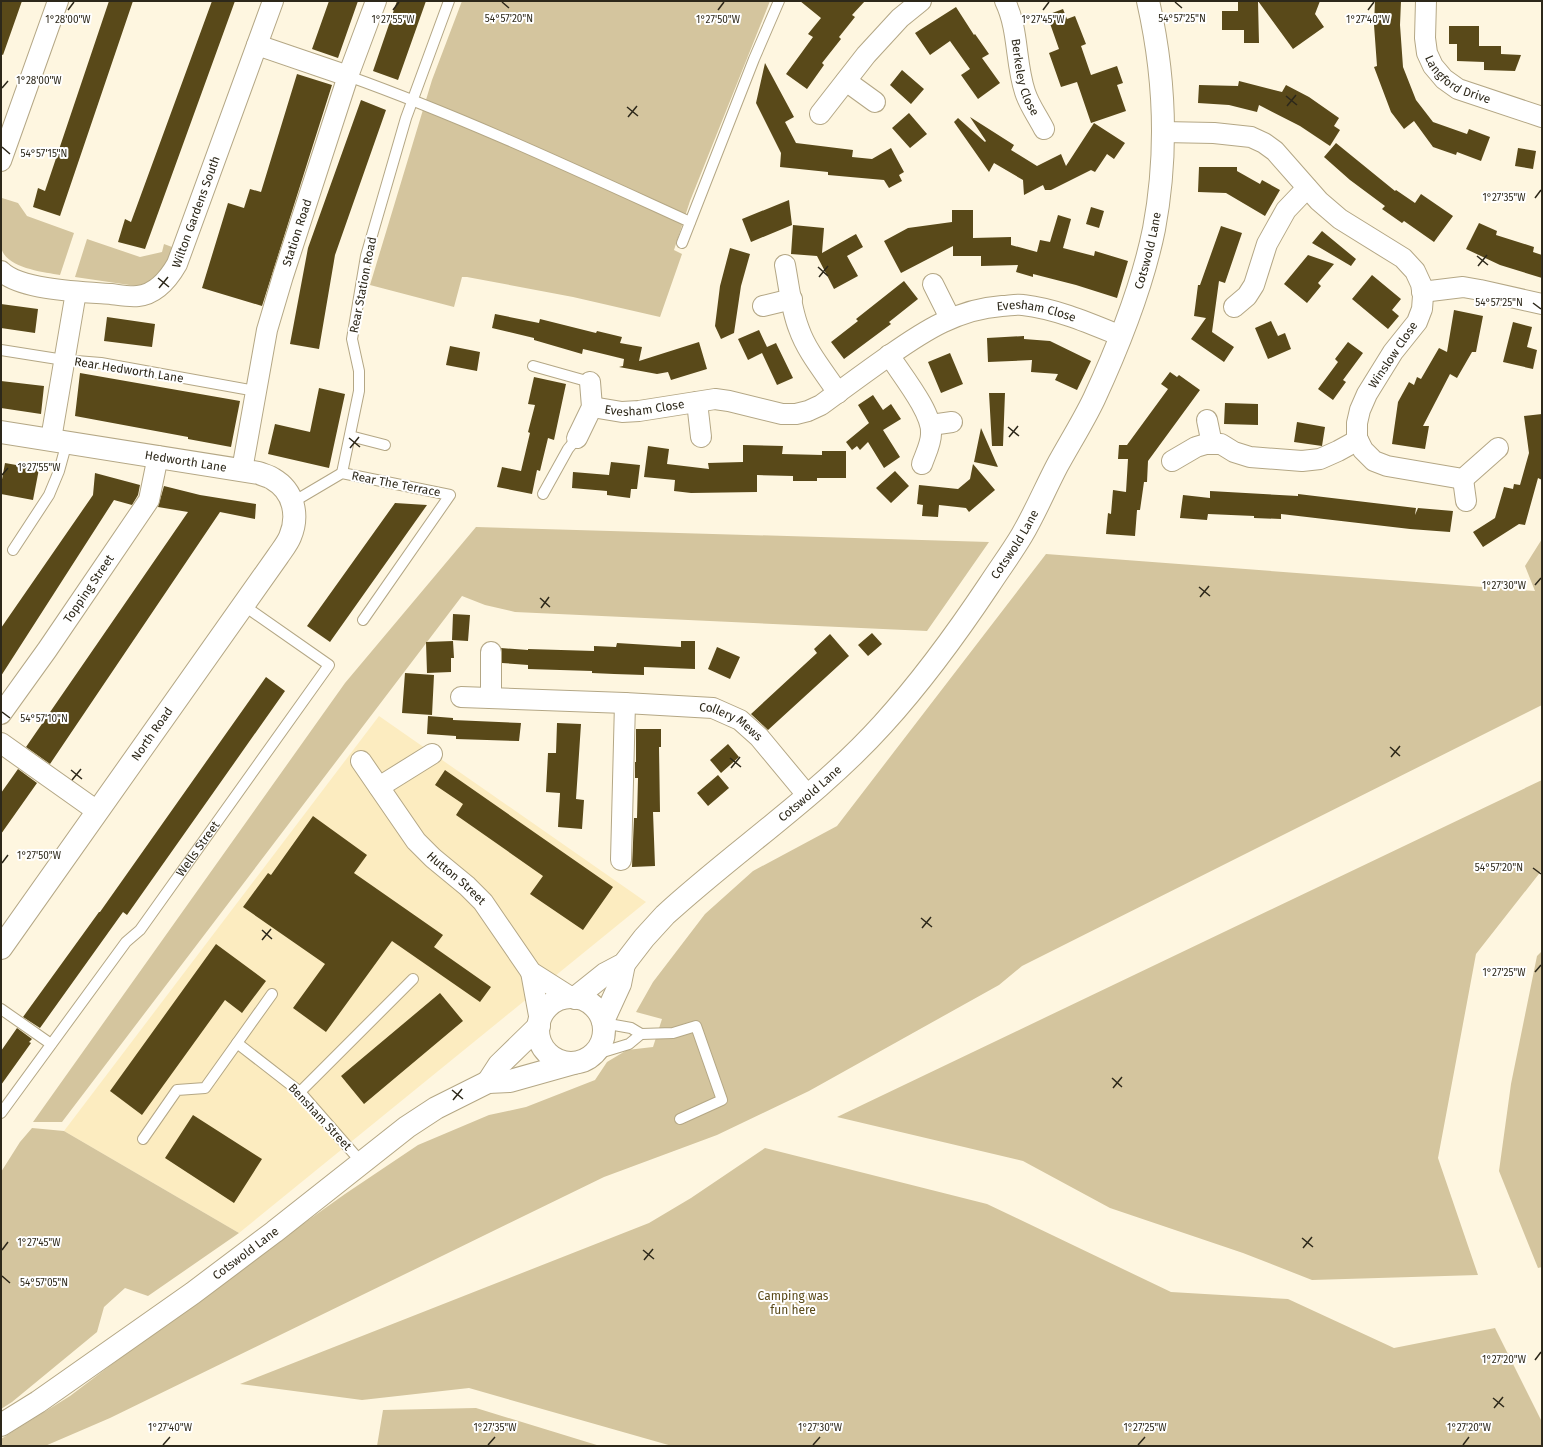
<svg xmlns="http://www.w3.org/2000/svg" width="1543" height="1447" viewBox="0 0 1543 1447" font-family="'Fira Sans',sans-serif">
<rect width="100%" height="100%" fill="#fef6e0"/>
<path fill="#fcecc0" d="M379 716 646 902 239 1233 64 1131Z"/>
<path fill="#d4c59e" d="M462 1H770L690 201 674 250 682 254 660 317 573 297 467 277H462L454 307 370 285 432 80Z
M2 198 18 203 27 216 74 233 60 275C43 272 5 268 1 247 0 235 1 215 1 203Z
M87 239 140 257 162 252 164 244 172 247 167 269 143 287 75 277Z
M476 527 989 542 927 631 515 612 485 605 462 596 62 1122H33L345 683Z
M1542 539V705L1022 966 999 985 809 1091 717 1135 604 1177 110 1418 45 1446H1V1439L70 1396 206 1293 345 1194 418 1145 489 1115 526 1107 595 1080 607 1062 627 1050 653 1047 662 1019 636 1012 653 982 705 914 753 871 837 826 1046 554 1535 591 1525 566Z
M1542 780V870L1476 954 1438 1158 1478 1275 1312 1280 1243 1253 1110 1208 1023 1161 837 1117Z
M1542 951V1267L1538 1268 1499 1171 1511 1084 1537 956Z
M32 1128 64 1131 239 1233 148 1296 125 1288 104 1307 97 1332 12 1402 1 1409V1172L20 1142Z
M765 1148 987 1204 1171 1292 1288 1299 1394 1348 1495 1328 1542 1422V1446H672L469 1388 362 1400 240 1384 649 1223 691 1198Z
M476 1408 600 1446H377L383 1410Z"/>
<path fill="#594919" d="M1 1H22L3 55 1 54Z
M109 1H133L60 216 33 207 38 188 45 191Z
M212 1H235L145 249 118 242 125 219 131 222Z
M329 1H358L338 58 312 49Z
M397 1H426L398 80 373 71Z
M800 1H865L852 15 855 17 839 37 841 39 822 63 824 65 807 89 786 74 813 37 808 34 821 18Z
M1238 1H1258L1259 43H1244V30H1222V11H1238Z
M1258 1H1320L1315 14 1324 27 1293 49Z
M1375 1H1401L1400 25 1403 67 1416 100 1433 122 1467 134 1469 129 1490 137 1481 161 1457 152 1456 155 1433 147 1414 121 1404 129 1391 112 1374 67 1377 66 1374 25Z
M956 7 974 35 975 34 989 54 982 58 1000 83 978 99 961 75 970 69 950 41 930 55 915 33Z
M1063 9 1067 19 1075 16 1086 44 1081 46 1091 75 1117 66 1123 83 1117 85 1126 111 1091 123 1077 82 1061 87 1049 53 1059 49 1047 15Z
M1449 26H1479V46H1501V54L1521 55 1515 71 1484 70V62L1457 61V44H1449Z
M765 63 794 117 785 122 796 143 853 150 852 157 872 159 891 148 904 172 899 175 902 181 889 188 884 180 828 175V172L780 167 781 153 756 103Z
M902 70 924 89 911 104 890 85Z
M297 74 332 85 262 306 202 288 228 203 244 208 250 189 261 192Z
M1239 81 1282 92 1286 85 1309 97 1339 118 1334 126 1340 130 1330 146 1300 126 1259 105 1257 112 1229 105 1198 103 1199 85 1238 86Z
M361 100 386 110 335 255 319 349 290 344 308 248Z
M909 113 927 134 910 148 892 128Z
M970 117 1014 145 1011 150 1037 166 1061 154 1066 166 1094 123 1125 143 1114 159 1107 154 1095 172 1091 170 1051 190H1045L1043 185 1024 195 1023 180 994 163 989 172 954 122 958 118 985 142 986 141Z
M1336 143 1395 191 1396 190 1415 203 1421 194 1453 216 1434 242 1404 221 1402 223 1382 209 1385 206 1350 180 1324 157Z
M1518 148 1536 151 1533 169 1515 166Z
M1199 167H1237V171L1260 184 1262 180 1280 190 1265 216 1226 193 1198 192Z
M789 200 792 225 751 242 742 219Z
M1091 207 1104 211 1099 228 1086 224Z
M952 210H973V238L1011 237V245L1037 252 1040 240 1050 242 1058 215 1071 219 1063 248 1094 256 1095 251 1128 261 1117 298 1076 285 1033 274V277L1016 272 1018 265 981 266V256H953V246L901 273 884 241 908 228 952 222Z
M1479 223 1497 231 1496 235 1534 247 1533 252 1542 255V278L1500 265 1466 249Z
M793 225 824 228 822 253 856 234 863 247 847 256 858 276 834 289 817 256 791 254Z
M1221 226 1242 233 1225 283 1219 281 1212 332 1234 347 1224 362 1191 339 1206 318 1194 316 1198 285H1200Z
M1322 231 1356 259 1351 266 1312 243Z
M730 248 750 254 741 286 734 333 721 339 715 326 720 286Z
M1308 255 1334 264 1318 283 1321 286 1307 303 1284 284Z
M1372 275 1401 299 1392 310 1399 316 1388 329 1352 299Z
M904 281 918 299 889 322 891 324 844 359 831 342 858 321 856 319Z
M1 304 38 309 35 333 1 328Z
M1454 310 1483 316 1476 352H1472L1457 378 1450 374 1423 426H1429L1425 449 1392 444 1398 402 1409 382 1414 385 1417 377 1421 379 1439 348 1447 352Z
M495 314 539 323 540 319 596 333 597 331 622 337 620 343 642 347 639 361 699 342 707 369 671 380 668 372 657 374 619 367 623 366 624 359 583 349 582 354 534 340V338L492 328Z
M107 317 155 324 152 347 104 341Z
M1271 321 1278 336 1285 333 1291 349 1268 359 1255 328Z
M1513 322 1532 327 1527 347 1537 350 1533 369 1503 362Z
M759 330 767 347 776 343 793 378 777 385 762 353 748 360 738 339Z
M1024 336V339L1050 341 1091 361 1077 390 1055 380 1058 374 1031 372 1032 360 988 362 987 338Z
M1348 342 1363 353 1343 380 1346 382 1333 400 1318 389 1338 362 1335 359Z
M450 346 480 352 477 371 446 365Z
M950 353 963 384 941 393 928 362Z
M1170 372 1177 377 1179 375 1200 390 1148 461 1147 482H1144L1140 510H1137L1135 536 1106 534 1108 513 1111 514 1113 490 1126 492 1128 459H1118L1119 445H1127L1168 389 1161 384Z
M80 373 240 401 231 447 188 439V437L75 416Z
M534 377 566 384 554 440 548 438 540 471 537 470 532 494 497 487 502 467 521 471 530 433 528 432 535 405 528 404Z
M1 381 44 386 41 414 1 408Z
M319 388 345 394 329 468 268 454 275 424 310 432Z
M989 393H1005L1003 446H992Z
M873 395 883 410 891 404 901 419 883 430 900 457 884 468 868 442 860 450 857 446 852 450 846 442 869 423 858 405Z
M1225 403 1258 404V425L1224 424Z
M1542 414V480L1538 478 1525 525 1519 524 1483 547 1473 532 1495 518 1504 487 1513 489 1514 484 1520 485 1529 453 1524 416Z
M1297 422 1325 427 1322 446 1294 442Z
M981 428 998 467 974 462Z
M743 445 783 446 782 454 822 455V451H846V478H817V481H793V476L757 475V492L691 493 674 491 675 480 644 477 648 446 669 449 667 464 709 469 708 463 743 462Z
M611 462 640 465 637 489H631L630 498 607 495V491L572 488 573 472 609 475Z
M5 463 39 469 33 500 1 494V485Z
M973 464 995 490 969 512 966 508 939 505 938 517 922 516 923 505 917 504 919 485 958 489 970 479Z
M895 471 909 486 891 503 876 488Z
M95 473 140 485 138 495 132 505 114 500 1 676V628L93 495Z
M164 486 200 495 256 504 255 519 220 512 50 764 26 747 188 512 158 507Z
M1210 491 1298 496V494L1416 508 1415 515 1418 508 1453 511 1450 532 1410 529 1281 514V519L1254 518V516L1208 514 1207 520 1180 518 1183 495 1210 498Z
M395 503 427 505 330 642 307 626Z
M453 614 470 615 468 641 452 640Z
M872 633 882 644 868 656 858 645Z
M830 634 849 656 768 730 751 714 817 653 814 649Z
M453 641 454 658H451V672L427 673 426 642Z
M681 641H695V669L644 667V675L614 674 592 673V671L528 669V665L502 663 501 648 528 650V649L594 651V646L616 647 617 643 681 647Z
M717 647 740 657 730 679 708 669Z
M405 673 434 675 432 715 402 713Z
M266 677 285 691 127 915 123 912 40 1028 23 1017 99 912H100Z
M428 716 453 718V720L521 723 519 741 456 739V736L427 734Z
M557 723 581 724 576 799 584 800 582 829 558 827 560 793 546 792 548 753H556Z
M636 729H661V747H659L660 812H653L655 866 632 867 634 818H637L638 778H635V762H636Z
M728 744 739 757 721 773 710 760Z
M18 769 37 783 1 834V793Z
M445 770 613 887 583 930 530 894 543 876 456 815 463 804 435 785Z
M718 775 729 788 708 806 697 793Z
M313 816 367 855 354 873 443 935 434 947 491 987 480 1002 392 941 326 1032 293 1008 325 964 243 907 268 873 271 875Z
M216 944 266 981 242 1013 225 1000 142 1115 110 1091Z
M440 993 463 1021 364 1104 341 1076Z
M17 1028 32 1039 29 1042 31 1043 1 1085V1051Z
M193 1115 262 1159 234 1203 165 1158Z"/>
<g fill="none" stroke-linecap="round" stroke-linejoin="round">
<defs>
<g id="lane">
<path d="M348 76C465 118 578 171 690 222"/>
<path d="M682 243 754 59 779 1"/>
<path d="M1 350 64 360 101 363 256 391"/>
<path d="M533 366 590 382"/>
<path d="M350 436 385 445"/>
<path d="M342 473 359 391V371L352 339 366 256 406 118 449 1"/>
<path d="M543 494 568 449 577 438"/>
<path d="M293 502 342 473 450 495 363 620"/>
<path d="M13 550 49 495 59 471 67 442"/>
<path d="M1 1009 51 1044"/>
<path d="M603 1023 631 1028 641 1034 673 1033 696 1026 722 1100 680 1119"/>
<path d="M237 1043 300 1092 362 1163"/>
<path d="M593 1055 629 1044 641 1034"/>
<path d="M300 1092 413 979"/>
<path id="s1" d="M1 1113 126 942 140 930 329 665 243 605"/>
<path d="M143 1139 177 1090 205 1088 272 994"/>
</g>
<g id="street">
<path id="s2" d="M1005 1C1019 30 1015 62 1025 92 1029 105 1038 117 1044 129"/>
<path id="s3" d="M1426 1 1425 38 1427 53 1433 66 1444 79 1458 89 1542 117"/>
<path d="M257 45 348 76"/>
<path d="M846 81 875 102"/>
<path d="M820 114 866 55 900 18 921 1"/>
<path d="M1163 132 1214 133 1251 137 1264 143 1275 151 1319 201 1340 219 1403 258 1415 271 1421 284 1423 296 1422 309 1417 322 1393 352 1367 394 1360 410 1357 423V438L1363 450 1374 461 1387 466 1463 479 1498 448"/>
<path d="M1 161 58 1"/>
<path d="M785 265C789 286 791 309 799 329 807 352 825 373 838 393"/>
<path id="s4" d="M1 271C20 290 83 292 111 294 119 295 130 297 138 296 157 294 169 278 177 264L273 1"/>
<path d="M933 284 950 318"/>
<path d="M1422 292 1463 287 1480 290 1542 304"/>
<path d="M763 306 792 299"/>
<path d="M1234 307 1247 296 1254 285 1267 244 1286 210 1307 188"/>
<path d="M889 355C901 374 933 413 931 434 931 444 925 455 922 464"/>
<path d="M697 402 701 437"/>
<path id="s5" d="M592 407 622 412 639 411 715 399 729 401 782 414H796L808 411 821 405C844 388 867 371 890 355 924 331 958 309 1002 306 1008 306 1016 304 1023 305 1057 309 1089 323 1121 336"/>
<path d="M1207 420 1212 444"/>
<path d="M931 425 952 422"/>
<path d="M577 438 592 407 590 382"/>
<path d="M51 439 76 292"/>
<path d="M1172 461 1196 447 1206 444H1221L1234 452 1250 457 1302 461 1320 459 1338 451 1358 440"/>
<path id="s6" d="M242 470 267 330 283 276 348 76 376 1"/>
<path d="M1463 479 1466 501"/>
<path id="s7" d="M461 697 625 703 713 708 740 720 759 737 808 796"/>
<path d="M491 698V652"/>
<path id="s8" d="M1 714 47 650 149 500 158 456"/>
<path d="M1 743 97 811"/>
<path id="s9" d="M361 761 416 841 433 858 467 886 483 902 531 972 572 998"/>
<path d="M379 787 432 754"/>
<path d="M621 860 625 703"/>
<path d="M531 972 540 1021"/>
</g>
<g id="secondary">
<path id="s10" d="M1 432 259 473C263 475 269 476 273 479 294 491 299 516 290 537 287 544 282 550 278 556L1 948"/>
<circle cx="571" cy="1030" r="33"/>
<path id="s11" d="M575 998 605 974 624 964 644 938 665 915C736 850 818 796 883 724 922 681 957 633 989 585 1000 568 1012 552 1022 535 1035 513 1045 489 1057 466 1069 444 1083 422 1094 399 1119 345 1142 288 1154 229 1168 154 1165 76 1148 1"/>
<path d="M603 1021 620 984 624 964"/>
<path d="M488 1082 499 1065 539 1026"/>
<path id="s12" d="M1 1425 38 1402 193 1293 274 1232 407 1127 436 1108 488 1082 510 1081 574 1063"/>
</g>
</defs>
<use href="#lane" stroke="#b4a785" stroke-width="12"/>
<use href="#street" stroke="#b4a785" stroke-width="22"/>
<use href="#secondary" stroke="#b4a785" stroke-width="24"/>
<use href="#lane" stroke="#fff" stroke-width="10"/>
<use href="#street" stroke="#fff" stroke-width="20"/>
<use href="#secondary" stroke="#fff" stroke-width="22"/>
</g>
<path fill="none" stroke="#2d281a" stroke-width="1.5" d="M502 2 509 8M1175 2 1182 8M68 10 74 2M393 10 399 2M718 10 724 2M1043 10 1049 2M1368 10 1374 2M2 88 8 81M1286 96 1297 105M1287 106 1296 95M627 107 638 116M628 117 637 106M2 147 10 154M1535 198 1541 190M1477 256 1488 265M1478 266 1487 255M818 267 828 276M819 277 828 266M158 278 169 287M159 288 168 277M1533 303 1541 309M1008 427 1019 436M1009 437 1018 426M349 438 360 447M350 448 359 437M2 475 8 468M1535 585 1541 578M1199 587 1210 596M1200 597 1209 586M540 598 550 607M541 608 549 597M2 712 10 718M1390 747 1400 756M1391 757 1400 746M730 758 741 767M731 768 740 757M71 770 82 779M72 780 81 769M2 863 8 855M1533 868 1541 874M921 918 932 927M922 928 931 917M262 930 272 939M262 940 271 929M1535 972 1541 965M1112 1078 1122 1087M1113 1088 1122 1077M452 1090 463 1099M453 1100 462 1089M1302 1238 1313 1247M1303 1248 1312 1237M2 1250 8 1242M643 1250 654 1259M644 1260 653 1249M2 1276 10 1283M1535 1360 1541 1352M1493 1398 1504 1407M1494 1408 1503 1397M163 1445 170 1437M488 1445 495 1437M813 1445 820 1437M1138 1445 1145 1437M1463 1445 1469 1437"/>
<g text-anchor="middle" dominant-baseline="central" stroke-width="4" stroke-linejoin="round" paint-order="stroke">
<g font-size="12" fill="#2d281a" stroke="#fff">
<text stroke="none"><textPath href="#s3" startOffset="95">Langford Drive</textPath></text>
<text stroke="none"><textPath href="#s2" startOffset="79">Berkeley Close</textPath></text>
<text stroke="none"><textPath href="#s4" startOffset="249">Wilton Gardens South</textPath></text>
<text stroke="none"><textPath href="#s6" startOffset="244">Station Road</textPath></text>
<text stroke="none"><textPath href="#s11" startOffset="961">Cotswold Lane</textPath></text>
<text transform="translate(363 285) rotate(-79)">Rear Station Road</text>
<text stroke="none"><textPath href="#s5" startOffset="478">Evesham Close</textPath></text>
<text transform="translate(1393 355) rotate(-56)">Winslow Close</text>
<text transform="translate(129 370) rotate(9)">Rear Hedworth Lane</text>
<text stroke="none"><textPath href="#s5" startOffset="53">Evesham Close</textPath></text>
<text stroke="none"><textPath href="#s10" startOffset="187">Hedworth Lane</textPath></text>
<text transform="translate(396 484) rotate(11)">Rear The Terrace</text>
<text stroke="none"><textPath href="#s11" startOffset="637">Cotswold Lane</textPath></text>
<text stroke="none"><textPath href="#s8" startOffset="153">Topping Street</textPath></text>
<text stroke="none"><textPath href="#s7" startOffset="274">Collery Mews</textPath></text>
<text transform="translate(152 734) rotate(-55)">North Road</text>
<text stroke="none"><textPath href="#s11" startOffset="313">Cotswold Lane</textPath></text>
<text stroke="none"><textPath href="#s1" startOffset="330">Wells Street</textPath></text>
<text stroke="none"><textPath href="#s9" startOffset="152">Hutton Street</textPath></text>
<text transform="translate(320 1117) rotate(47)">Bensham Street</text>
<text stroke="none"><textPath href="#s12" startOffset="299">Cotswold Lane</textPath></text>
</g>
<g font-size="12" fill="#594918" stroke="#fff">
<text x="793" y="1296">Camping was<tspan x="793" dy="14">fun here</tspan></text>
</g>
</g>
<g font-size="10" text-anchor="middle" fill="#2d281a" stroke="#fff" stroke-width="4" stroke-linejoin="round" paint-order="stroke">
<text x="509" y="22">54°57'20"N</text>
<text x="1182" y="22">54°57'25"N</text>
<text x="68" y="23">1°28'00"W</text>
<text x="393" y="23">1°27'55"W</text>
<text x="718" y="23">1°27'50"W</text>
<text x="1043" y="23">1°27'45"W</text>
<text x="1368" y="23">1°27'40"W</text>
<text x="39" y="84">1°28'00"W</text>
<text x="44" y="157">54°57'15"N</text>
<text x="1504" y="201">1°27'35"W</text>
<text x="1499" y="306">54°57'25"N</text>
<text x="39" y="471">1°27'55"W</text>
<text x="1504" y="589">1°27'30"W</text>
<text x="44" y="722">54°57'10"N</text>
<text x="39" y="859">1°27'50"W</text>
<text x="1499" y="871">54°57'20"N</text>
<text x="1504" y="976">1°27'25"W</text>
<text x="39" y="1246">1°27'45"W</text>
<text x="44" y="1286">54°57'05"N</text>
<text x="1504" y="1363">1°27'20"W</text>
<text x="170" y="1431">1°27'40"W</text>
<text x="495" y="1431">1°27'35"W</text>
<text x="820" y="1431">1°27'30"W</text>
<text x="1145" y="1431">1°27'25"W</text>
<text x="1469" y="1431">1°27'20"W</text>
</g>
<rect width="1543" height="1447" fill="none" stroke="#2d281a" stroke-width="4"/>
</svg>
